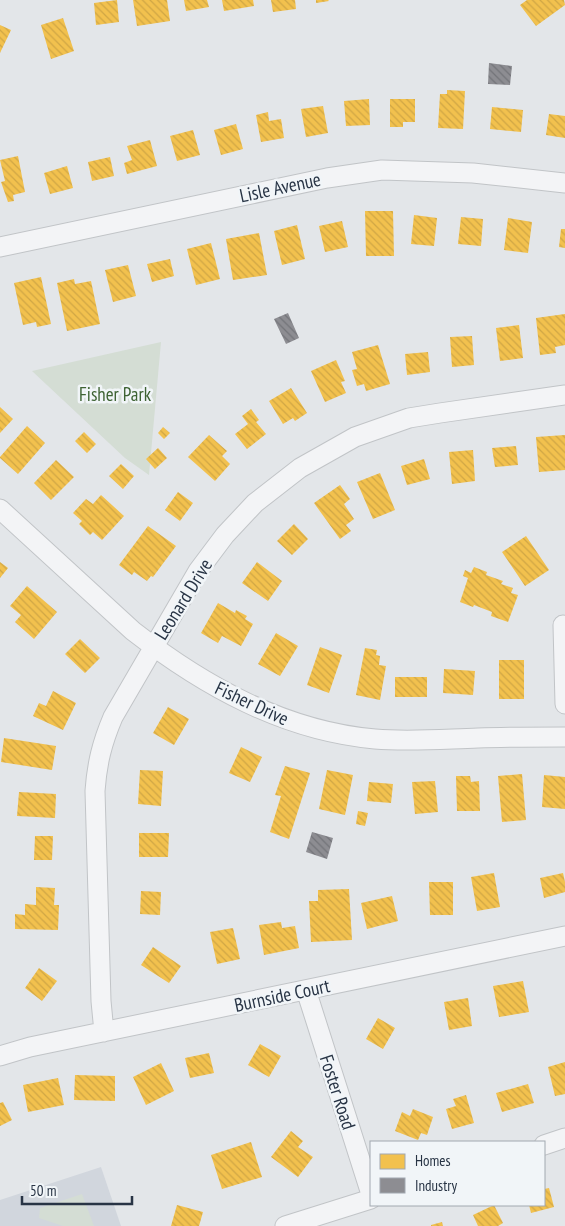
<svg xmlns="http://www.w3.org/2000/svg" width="565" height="1226" viewBox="0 0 565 1226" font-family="'PT Sans Narrow',sans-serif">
<defs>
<pattern id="homes-back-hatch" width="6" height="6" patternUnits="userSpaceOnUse" patternTransform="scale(1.25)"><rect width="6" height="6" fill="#f2c14e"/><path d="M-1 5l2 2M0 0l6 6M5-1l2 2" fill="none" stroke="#d0a645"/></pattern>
<pattern id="industry-back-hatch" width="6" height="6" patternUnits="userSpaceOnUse" patternTransform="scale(1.25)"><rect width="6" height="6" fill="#8d8d92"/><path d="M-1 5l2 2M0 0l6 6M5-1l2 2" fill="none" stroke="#737479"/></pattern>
</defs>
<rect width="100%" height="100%" fill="#e3e6e9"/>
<path fill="#d1d6dd" d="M101 1167 121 1226H0V1200Z"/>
<path fill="#d4ddd4" d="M161 342 149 475 125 458 32 371Z
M82 1194 94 1226H63L39 1218 40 1208Z"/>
<path fill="url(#homes-back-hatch)" d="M117 0 119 22 96 25 94 3Z
M133 0H167L170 21 137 26Z
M184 0H207L209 7 186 11Z
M222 0H253L254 6 224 11Z
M271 0H295L296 9 273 12Z
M316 0H328L329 1 316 3Z
M527 0H564L565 5 536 26 520 5Z
M63 18 74 51 51 59 41 25Z
M0 25 11 30 0 53Z
M447 90 465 91 463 129 438 128 440 94H447Z
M369 99 370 125 346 126 344 101Z
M390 99H415V122H403V127H390Z
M323 106 328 133 306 137 301 109Z
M492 107 523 110 521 132 490 129Z
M268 112 269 121 281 119 284 138 261 142 256 115Z
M549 114 565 116V138L546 135Z
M236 124 243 149 221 155 214 130Z
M193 130 200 155 177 161 170 136Z
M150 140 157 166 127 174 124 163 132 160 127 146Z
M18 156 25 192 13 195 14 201 8 202 1 182 5 181 0 160Z
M110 157 114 176 92 181 88 162Z
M67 166 73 188 50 194 44 173Z
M365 211H393L394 256H366Z
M414 215 437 218 434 246 411 244Z
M461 217 483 219 481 246 458 244Z
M508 218 532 222 528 253 504 250Z
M342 221 348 247 325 252 319 226Z
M297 225 305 259 282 265 274 231Z
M561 229H565V248L559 247Z
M259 233 267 275 233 280 226 239Z
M211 243 220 279 196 285 187 249Z
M170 259 174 276 152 282 147 264Z
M128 265 136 296 113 302 105 270Z
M41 277 51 324 37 327 36 322 23 325 14 283Z
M74 279 75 284 91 281 100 324 67 331 57 283Z
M565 314V345L555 347 556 353 540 355 536 318Z
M519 325 523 358 500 361 496 328Z
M472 336 474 365 452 367 450 337Z
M378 345 390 384 366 391 364 384 357 386 352 370 357 369 352 352Z
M428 352 430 372 407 375 405 354Z
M336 360 345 381 341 382 346 393 325 402 311 371Z
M291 388 307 413 295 421 293 418 283 424 269 401Z
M0 407 13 419 0 433Z
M251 409 259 420 256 422 266 434 247 449 235 434 248 424 242 416Z
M27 426 45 443 18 474 0 458V457Z
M163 427 170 433 164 439 158 433Z
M84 432 96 444 87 453 75 441Z
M209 435 227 451 222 456 230 464 215 481 188 457Z
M565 435V470L539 472 536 437Z
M516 446 518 465 495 467 492 448Z
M158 448 167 458 155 469 146 459Z
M473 450 475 481 452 484 449 452Z
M424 459 430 479 407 485 401 466Z
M56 460 74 477 51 500 34 483Z
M121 464 134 476 123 489 109 476Z
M380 473 395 510 373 519 357 482Z
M340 485 350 499 344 504 354 519 346 525 351 531 340 539 314 503Z
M178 492 193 503 180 521 165 510Z
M101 495 124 516 102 540 93 532 90 535 79 524 82 521 73 513 86 499 93 504Z
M294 524 308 539 292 555 277 541Z
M148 526 176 546 153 577 151 576 147 581 134 572 132 575 119 565Z
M526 536 549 570 525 586 502 552Z
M0 562 8 568 0 578Z
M257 562 282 581 268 601 242 583Z
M474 567 487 572 486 575 503 581 501 584 513 588 511 593 518 595 508 622 491 616 492 612 474 605 473 607 460 602 468 578 463 576 465 570 471 573Z
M27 586 57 612 34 639 15 622 21 615 10 606Z
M218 603 235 613 236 610 247 616 245 619 253 624 241 646 222 636 218 643 201 633Z
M276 633 298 646 280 676 258 664Z
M80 639 100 658 85 673 65 654Z
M320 647 342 655 329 693 307 685Z
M365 648 377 650 376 655 380 656 379 665 386 666 380 700 356 695Z
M499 660H524V699H499Z
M444 669 475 671 473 695 443 693Z
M395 677H427V697H395Z
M53 691 76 703 63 730 33 716 39 703 46 706Z
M168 707 189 719 174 745 153 733Z
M4 738 56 746 52 770 1 762Z
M241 747 262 757 250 782 229 773Z
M285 766 310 773 289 839 270 832 281 796 275 795Z
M140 770 163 771 161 806 138 804Z
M327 770 353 775 345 815 319 809Z
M522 774 526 820 502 822 498 776Z
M544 775 565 777V809L542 807Z
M456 776H470L471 782 479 781 480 811H457Z
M435 781 438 812 415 814 412 782Z
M369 782 393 784 391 803 367 801Z
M19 792 56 794 55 818 17 816Z
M358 811 368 813 365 826 356 824Z
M139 833H169L168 857H139Z
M35 836H53L52 860H34Z
M494 873 500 907 477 911 471 877Z
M563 873 565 882V892L544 898 540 878Z
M429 882H453V915H430Z
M36 887 55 888 54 905H59L58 930 15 929V914L25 915V904L36 905Z
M349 889 352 940 311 942 309 901H318V890Z
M141 891 161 892 160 915 140 914Z
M392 896 398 921 367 929 361 903Z
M281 922 282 928 295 926 299 948 264 955 259 925Z
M233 928 240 959 217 964 210 932Z
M153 947 181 966 169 983 141 965Z
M39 968 57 981 42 1001 25 988Z
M523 981 529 1012 499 1017 493 986Z
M468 998 472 1026 449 1030 444 1002Z
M378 1018 395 1028 383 1049 366 1039Z
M260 1044 281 1056 269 1077 248 1065Z
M209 1053 214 1073 190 1078 185 1058Z
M565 1062V1094L555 1096 548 1067Z
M161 1063 174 1091 146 1105 133 1077Z
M75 1075 115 1076V1101L74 1100Z
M58 1078 64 1105 28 1112 23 1085Z
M528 1084 534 1103 502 1112 496 1093Z
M466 1095 474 1123 452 1129 446 1109 456 1106 453 1099Z
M3 1102 12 1120 0 1126V1103Z
M413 1109 433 1117 427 1135 421 1133 418 1140 395 1131 402 1112 410 1116Z
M291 1131 303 1141 298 1147 313 1157 298 1177 271 1157Z
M251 1142 262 1177 222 1189 211 1155Z
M549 1188 554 1207 531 1213 529 1205H544V1189Z
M177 1205 203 1212 199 1226H171Z
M494 1205 503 1223 498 1226H478L473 1215Z
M442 1222 443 1226H431V1225Z"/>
<path fill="url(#industry-back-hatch)" d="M489 63 512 66 510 85 488 84Z
M288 313 299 338 286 344 274 319Z
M312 832 333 838 327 859 306 852Z"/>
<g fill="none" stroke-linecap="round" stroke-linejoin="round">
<defs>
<path id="minor" d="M0 247 327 178 382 170 473 173 565 183
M0 509 133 631C204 686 284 731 375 739 409 742 444 739 478 738 507 737 536 737 565 737
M563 625 565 704
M306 990 371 1194
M104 1032 101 1001 95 791C97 763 102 743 113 717L198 571 225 535 255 503 300 468 355 437 409 418 440 413 565 395
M0 1056 30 1047 565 936
M544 1145 565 1138
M285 1226 371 1199"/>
</defs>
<use href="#minor" stroke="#c1c4c7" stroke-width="21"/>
<use href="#minor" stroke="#f3f4f6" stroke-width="19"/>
</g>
<g text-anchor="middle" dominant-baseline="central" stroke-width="5" stroke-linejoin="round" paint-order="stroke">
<g font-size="19" fill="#283445" stroke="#f1f5f8">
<text transform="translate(280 187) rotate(-12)">Lisle Avenue</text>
<text transform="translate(183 599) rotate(-58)">Leonard Drive</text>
<text transform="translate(252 703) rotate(25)">Fisher Drive</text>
<text transform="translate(282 995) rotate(-12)">Burnside Court</text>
<text transform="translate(338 1092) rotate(72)">Foster Road</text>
</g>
<g font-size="19" fill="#3e6333" stroke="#f1f5f8">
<text x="115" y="394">Fisher Park</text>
</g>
</g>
<rect x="370" y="1141" width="175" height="65" fill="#f1f5f8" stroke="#a1a8b0"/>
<rect x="380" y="1154" width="25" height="15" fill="#f2c14e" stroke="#a1a8b0"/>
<text x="415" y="1166" font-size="15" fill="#283445">Homes</text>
<rect x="380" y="1178" width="25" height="15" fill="#8d8d92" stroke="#a1a8b0"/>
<text x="415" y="1191" font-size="15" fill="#283445">Industry</text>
<path d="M22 1196v8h110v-8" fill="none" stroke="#283445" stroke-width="2.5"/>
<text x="30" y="1196" font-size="15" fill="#283445" stroke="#f1f5f8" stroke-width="4" paint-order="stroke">50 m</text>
</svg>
